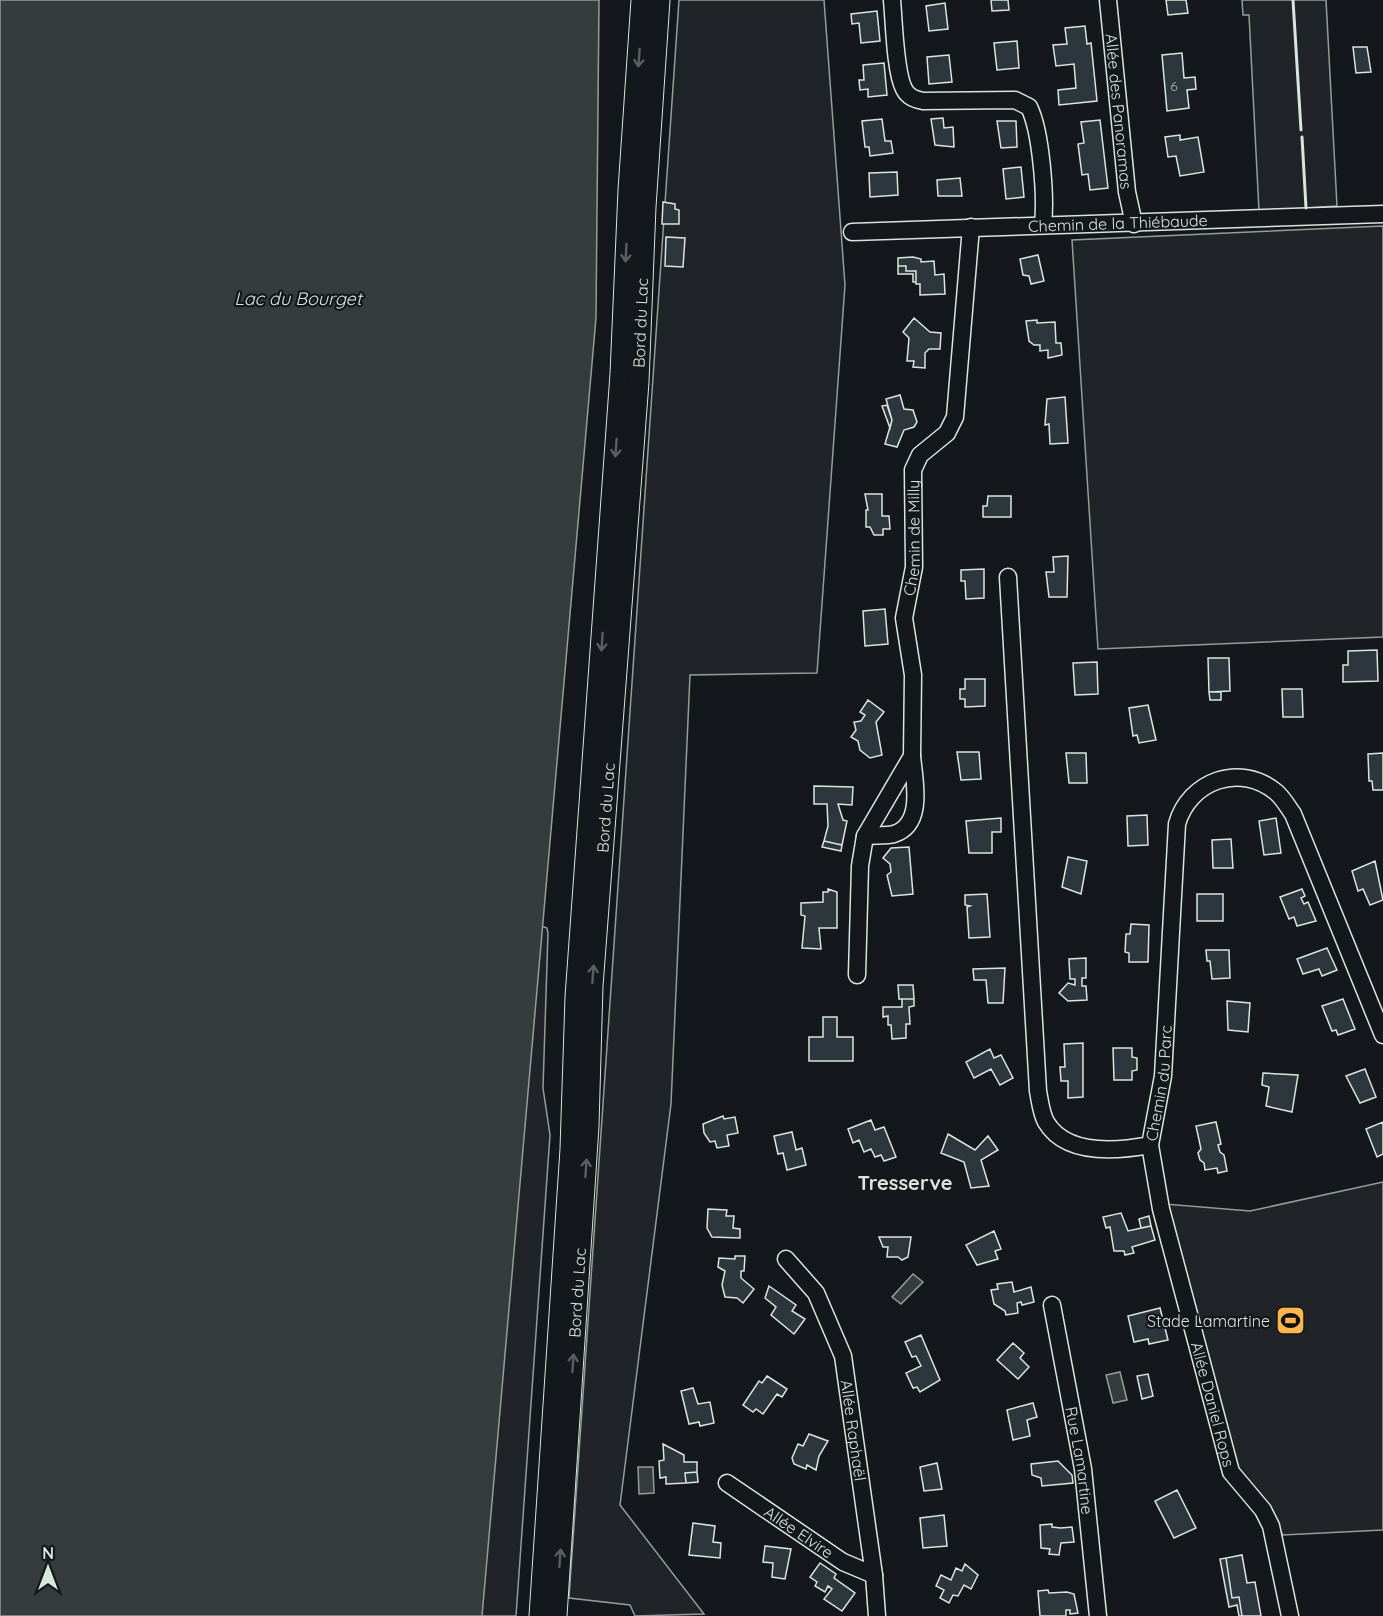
<svg xmlns="http://www.w3.org/2000/svg" width="1383" height="1616" viewBox="0 0 1383 1616" font-family="Quicksand,sans-serif">
<rect width="100%" height="100%" fill="#14181c"/>
<path fill="#202428" stroke="#939e99" stroke-width="1.5" d="M679 0H824L845 285 817 673 690 675 671 1104 620 1505 704 1614 635 1616 630 1605 569 1598Z
M1242 0H1326L1337 206 1259 211 1249 15H1243Z
M1383 226V637L1098 649 1072 240Z
M521 919 547 928 548 933 543 1088 550 1135 516 1616H413Z
M1383 1182V1530L1283 1535 1267 1507 1234 1464 1165 1204 1250 1211Z"/>
<path fill="#363b3e" stroke="#939e99" stroke-width="1.5" d="M0 0H599L596 318 482 1616H0Z
M913 1274 923 1282 901 1304 892 1297Z
M1120 1372 1127 1400 1113 1403 1106 1375Z
M638 1467H653L654 1493 639 1494Z"/>
<path fill="#2c363c" stroke="#d8e6dc" stroke-width="1.5" d="M991 0H1008L1009 10 992 11Z
M1166 0H1186L1188 13 1168 15Z
M945 3 948 29 929 31 926 6Z
M877 11 880 41 861 43 859 23 852 24 851 14Z
M1085 26 1087 44 1091 43 1097 101 1059 105 1058 90 1076 88 1074 64 1056 66 1053 45 1067 44 1065 28Z
M1017 41 1019 68 997 70 994 43Z
M1353 47H1367L1371 72 1356 73Z
M1182 53 1184 78 1195 77 1196 89 1187 90 1189 108 1167 111 1162 55Z
M949 55 952 82 929 84 927 57Z
M884 63 887 95 868 97V89L860 90 859 80H864L863 65Z
M943 118 944 128 953 127 954 147 935 145 931 119Z
M882 119 885 141H891L893 153 870 156 869 147H865L862 121Z
M1100 120 1108 188 1090 190 1088 174 1082 175 1078 144 1084 143 1081 122Z
M997 121H1016L1017 147 1001 148Z
M1180 135V140L1198 137 1204 172 1180 176 1176 156 1168 157 1165 137Z
M1021 167 1024 197 1006 199 1003 169Z
M897 172 898 195 870 197 869 173Z
M960 178 962 196H938L937 180Z
M663 202 675 204V209L679 210V224H662Z
M666 237 685 238 683 267 665 266Z
M1038 255 1044 281 1031 284 1029 276 1023 275 1020 259Z
M913 257 921 259V262L934 261 935 275 944 274 945 294 920 295V284H916V271H906V266H898V258Z
M898 266H906V271H916V282H913V274H898Z
M914 318 930 332 941 333 940 349H929L925 353V368L913 367 914 361H907L909 338 903 332Z
M1037 320V323L1055 322 1056 343H1061L1062 355 1048 358V350L1040 351V345H1034L1029 341 1026 321Z
M900 395 904 409 913 410 917 422 914 427 904 430 897 447 885 444 892 420 886 399Z
M1065 397 1068 443 1050 444 1049 424 1045 425 1047 399Z
M887 405 892 420 890 428 882 406Z
M865 494H882V516H889L890 529H883V535H874L870 527H866V510H868Z
M988 496H1011V517H983V506H987Z
M1068 556 1067 597H1049L1046 572H1054L1053 557Z
M984 569V598L966 599 965 581H961V570Z
M885 609 888 644 865 646 863 611Z
M1377 650 1378 681 1343 682V665H1348V651Z
M1208 658H1229L1230 691 1209 692Z
M1097 662 1098 694 1075 695 1073 663Z
M965 679H985V706L965 707V699H960V689H965Z
M1282 689H1302L1303 717H1283Z
M1209 692H1221V700H1210Z
M868 700 884 712 876 722 882 755 870 758 860 750 858 741 851 737 856 730 854 722 861 721 865 715 860 712Z
M1148 705 1156 740 1139 743 1137 735 1133 736 1129 708Z
M957 752H979L981 779 961 780Z
M1066 753H1086L1087 783H1069Z
M1383 753V790H1373L1372 781H1369L1368 754Z
M814 786 853 787 852 805 838 804 843 820 847 821 842 845 824 841 828 826 827 804H814Z
M1147 815 1148 845 1128 846 1127 816Z
M1001 818V832H992V853H969L966 821Z
M1276 818 1281 853 1264 855 1259 821Z
M1231 839 1233 868H1213L1212 840Z
M824 841 842 845 841 851 822 847Z
M909 847 913 894 892 896 887 875 891 872 890 864 883 858 891 848Z
M1068 857 1087 861 1081 894 1062 887Z
M1375 861 1383 900 1370 905 1363 889 1358 891 1352 871Z
M828 889 837 892V928H819L821 949 802 948 805 916 801 915V903L823 902V892H828Z
M1302 889 1305 896 1301 898 1304 904 1308 902 1316 921 1297 926 1294 917 1289 919 1280 897Z
M987 894 990 937 969 938 967 907 970 906 965 905V895Z
M1197 894H1223V921H1197Z
M1131 924 1149 925 1148 962H1129V953L1125 952 1126 934H1130Z
M1327 948 1337 970 1322 976 1319 969 1303 974 1297 959Z
M1206 950H1229L1230 978 1212 979 1210 961H1207Z
M1086 958V978H1082V986H1086L1087 1000 1068 1001 1059 993 1068 983 1075 985V979H1070L1069 959Z
M1005 968 1003 1003H988L986 980H974L973 969Z
M898 985H913L914 999H899Z
M902 999H914V1006L909 1007 910 1024H906V1038L892 1039 891 1025H888V1016L883 1017V1007H902Z
M1343 999 1355 1029 1338 1035 1336 1030 1332 1031 1322 1006Z
M1227 1001 1250 1003 1248 1032 1228 1030Z
M823 1017H837V1037H853V1061H809V1037H823Z
M1083 1043V1097L1068 1098V1081H1061L1060 1067H1065L1064 1044Z
M1113 1048H1132V1057L1137 1058V1070L1132 1071V1080H1114Z
M990 1049 994 1058 1001 1055 1013 1078 1000 1085 991 1069 974 1078 966 1062Z
M1365 1069 1376 1097 1360 1103 1346 1076Z
M1263 1073 1298 1075 1292 1112 1266 1106 1269 1087 1262 1085Z
M723 1116 724 1119 735 1117 738 1133 727 1135 729 1146 717 1148 715 1141 710 1142 704 1133 703 1124Z
M871 1120 875 1130 884 1127 896 1157 884 1161 881 1155 875 1157 871 1149 864 1152 859 1140 853 1143 848 1129Z
M1216 1122 1221 1144 1218 1145 1220 1152 1224 1155 1227 1171 1218 1173 1217 1168 1205 1170 1204 1163 1200 1160 1198 1153 1201 1149 1196 1126Z
M1383 1122V1154L1377 1157 1366 1129Z
M792 1132 796 1150 802 1148 806 1165 787 1170 783 1153 778 1154 774 1136Z
M948 1134 975 1150 988 1136 998 1150 981 1160 989 1186 971 1188 964 1162 941 1153Z
M708 1209 727 1210 726 1216H734L733 1228 740 1229V1238L712 1237 707 1228Z
M1121 1213 1128 1231 1151 1226 1155 1240 1132 1247 1134 1253 1125 1255 1124 1251H1114L1110 1227 1106 1228 1103 1217Z
M1149 1216 1151 1226 1141 1228 1139 1219Z
M994 1231 1001 1249 995 1251 998 1259 977 1265 966 1245Z
M879 1237H911L908 1257 902 1260 898 1257H887L888 1247H883Z
M735 1256H745L744 1271H741V1278L754 1289 743 1303 737 1298 725 1297 722 1285 725 1271 718 1267 719 1258 735 1259Z
M1012 1282 1014 1292 1031 1287 1034 1302 1022 1305 1021 1302 1017 1303 1018 1313 1006 1315 1005 1311 994 1304 991 1290 998 1289 997 1284Z
M769 1286 796 1305 792 1311 805 1319 794 1334 771 1315 776 1307 765 1298Z
M1160 1308 1168 1340 1149 1344 1148 1339 1134 1342 1128 1316Z
M921 1335 940 1380 920 1392 917 1387 913 1388 906 1373 921 1366 916 1356 912 1357 905 1342Z
M1013 1343 1024 1353 1020 1358 1029 1367 1018 1379 997 1360Z
M1148 1374 1153 1396 1142 1399 1137 1376Z
M767 1376 787 1389 782 1397 777 1394 763 1414 756 1409 753 1412 743 1405 759 1381 762 1383Z
M693 1388 698 1404 710 1402 714 1423 700 1426 699 1422 689 1424 681 1391Z
M1033 1403 1037 1417 1027 1420 1030 1436 1013 1440 1007 1410Z
M809 1434 828 1441 819 1456 816 1470 807 1465 806 1469 794 1464 792 1458 798 1444 803 1446Z
M663 1444 684 1455V1462H697V1472L685 1473 686 1483 666 1484V1477L660 1478 659 1461 664 1460Z
M1058 1461 1072 1475 1073 1483 1042 1486 1041 1478 1032 1475 1031 1464Z
M937 1463 942 1489 924 1491 920 1467Z
M697 1472 698 1482 686 1483 685 1473Z
M1177 1490 1196 1528 1174 1538 1155 1501Z
M944 1515 947 1546 923 1548 920 1518Z
M693 1523 715 1526 713 1542 721 1543 720 1558 689 1555Z
M1052 1524V1527L1061 1528 1072 1527 1074 1542 1061 1543 1059 1555 1049 1554 1050 1549 1041 1548 1040 1525Z
M765 1546 791 1549 785 1579 772 1577 773 1563 763 1562Z
M1242 1555 1247 1583 1255 1582 1261 1616H1242L1239 1597 1232 1598 1226 1558Z
M1226 1558 1232 1598 1239 1597 1242 1616H1239L1237 1605 1229 1607 1220 1559Z
M820 1563 836 1574 834 1578 855 1593 842 1611 824 1599 832 1589 828 1586 825 1592 815 1586 817 1582 810 1577Z
M965 1564 978 1575 971 1589 964 1585 958 1596 953 1595 949 1603 940 1598 944 1590 936 1586 941 1575 951 1580 956 1568 962 1571Z
M1048 1590 1049 1593 1067 1592 1074 1594 1078 1613 1070 1614V1610H1066V1616H1040L1038 1591Z"/>
<g fill="none" stroke-linecap="round" stroke-linejoin="round">
<defs>
<g id="minor">
<path d="M892 0C894 21 895 72 904 89 908 97 914 99 923 101L1015 100 1029 107C1041 131 1046 196 1043 224"/>
<path id="s1" d="M1108 0 1127 192 1134 224"/>
<path id="s2" d="M852 232 1383 214"/>
<path id="s3" d="M1008 577 1038 1091C1040 1101 1041 1113 1046 1122 1066 1156 1118 1151 1150 1145L1163 1076 1177 824C1189 781 1240 762 1276 792 1283 798 1288 807 1293 814L1383 1035"/>
<path d="M865 836C875 835 886 836 894 834 925 824 914 780 912 756"/>
<path id="s4" d="M857 975 860 866 865 836 912 756 913 675 904 618 914 567 913 470 920 455 947 433 955 417 971 227"/>
<path id="s5" d="M1150 1145 1161 1209 1231 1472 1263 1510 1271 1526 1290 1616"/>
<path id="s6" d="M786 1259 816 1293 843 1356 874 1575 877 1616"/>
<path id="s7" d="M1052 1305 1083 1469 1098 1616"/>
<path id="s8" d="M727 1483 843 1562 874 1575"/>
</g>
<g id="major">
<path d="M540 1616 571 1149 576 997 621 374 629 190 642 0"/>
<path id="s9" d="M556 1616 588 1126 592 986 638 382 645 207 659 0"/>
</g>
</defs>
<use href="#minor" stroke="#d8e6dc" stroke-width="19"/>
<use href="#major" stroke="#d8e6dc" stroke-width="23"/>
<use href="#minor" stroke="#14181c" stroke-width="16"/>
<use href="#major" stroke="#14181c" stroke-width="21"/>
<path stroke="#d8e6dc" stroke-width="3" d="M1293 0 1301 130
M1302 137 1306 208"/>
</g>
<defs><path id="oneway-shaft" d="M-6 0H5M1.5-3L5.5 0L1.5 3" fill="none" stroke-width="1.6" stroke-linecap="round" stroke-linejoin="round" transform="scale(1.5)"/></defs>
<g stroke="#59605f">
<use href="#oneway-shaft" transform="translate(639 58) rotate(94)"/>
<use href="#oneway-shaft" transform="translate(626 253) rotate(93)"/>
<use href="#oneway-shaft" transform="translate(616 448) rotate(94)"/>
<use href="#oneway-shaft" transform="translate(602 642) rotate(94)"/>
<use href="#oneway-shaft" transform="translate(593 974) rotate(-86)"/>
<use href="#oneway-shaft" transform="translate(586 1168) rotate(-86)"/>
<use href="#oneway-shaft" transform="translate(573 1363) rotate(-86)"/>
<use href="#oneway-shaft" transform="translate(560 1558) rotate(-86)"/>
</g>
<defs>
<symbol id="stadium-square" viewBox="-11 -11 22 22"><rect x="-9" y="-9" width="18" height="18" rx="4" fill="#ffb74d" stroke="#14181c"/><path d="M0-5a6.5 5 0 1 0 0 10a6.5 5 0 1 0 0-10ZM-3.5-1.8h7v3.6h-7Z" fill="#111"/></symbol>
</defs>
<g fill-rule="evenodd">
<use href="#stadium-square" x="1274" y="1304" width="33" height="33"/>
</g>
<g text-anchor="middle" dominant-baseline="central" stroke-width="4.5" stroke-linejoin="round" paint-order="stroke">
<g font-size="14" fill="#adbab4">
<text x="1174" y="86">6</text>
</g>
<g font-size="16" fill="#d8e6dc" stroke="#14181c">
<text stroke="none"><textPath href="#s1" startOffset="112">Allée des Panoramas</textPath></text>
<text stroke="none"><textPath href="#s2" startOffset="266">Chemin de la Thiébaude</textPath></text>
<text stroke="none"><textPath href="#s9" startOffset="1296">Bord du Lac</textPath></text>
<text stroke="none"><textPath href="#s4" startOffset="452">Chemin de Milly</textPath></text>
<text stroke="none"><textPath href="#s9" startOffset="810">Bord du Lac</textPath></text>
<text stroke="none"><textPath href="#s3" startOffset="723">Chemin du Parc</textPath></text>
<text stroke="none"><textPath href="#s9" startOffset="324">Bord du Lac</textPath></text>
<text stroke="none"><textPath href="#s5" startOffset="267">Allée Daniel Rops</textPath></text>
<text stroke="none"><textPath href="#s6" startOffset="189">Allée Raphaël</textPath></text>
<text stroke="none"><textPath href="#s7" startOffset="158">Rue Lamartine</textPath></text>
<text stroke="none"><textPath href="#s8" startOffset="87">Allée Elvire</textPath></text>
</g>
<g font-size="16" fill="#d8e6dc" stroke="#14181c" text-anchor="end">
<text x="1270" y="1321">Stade Lamartine</text>
</g>
<g font-size="18" font-style="italic" fill="#d8e6dc" stroke="#14181c">
<text x="298" y="298">Lac du Bourget</text>
</g>
<g font-size="20" font-weight="bold" fill="#d8e6dc" stroke="#14181c">
<text x="905" y="1182">Tresserve</text>
</g>
</g>
<g transform="translate(48 1568)" stroke="#14181c" stroke-width="4.5" paint-order="stroke">
<path d="M0-4.5L10 22L0 15L-10 22Z" fill="#d8e6dc"/>
<text y="-9" font-size="16" font-weight="bold" text-anchor="middle" fill="#d8e6dc">N</text>
</g>
</svg>
